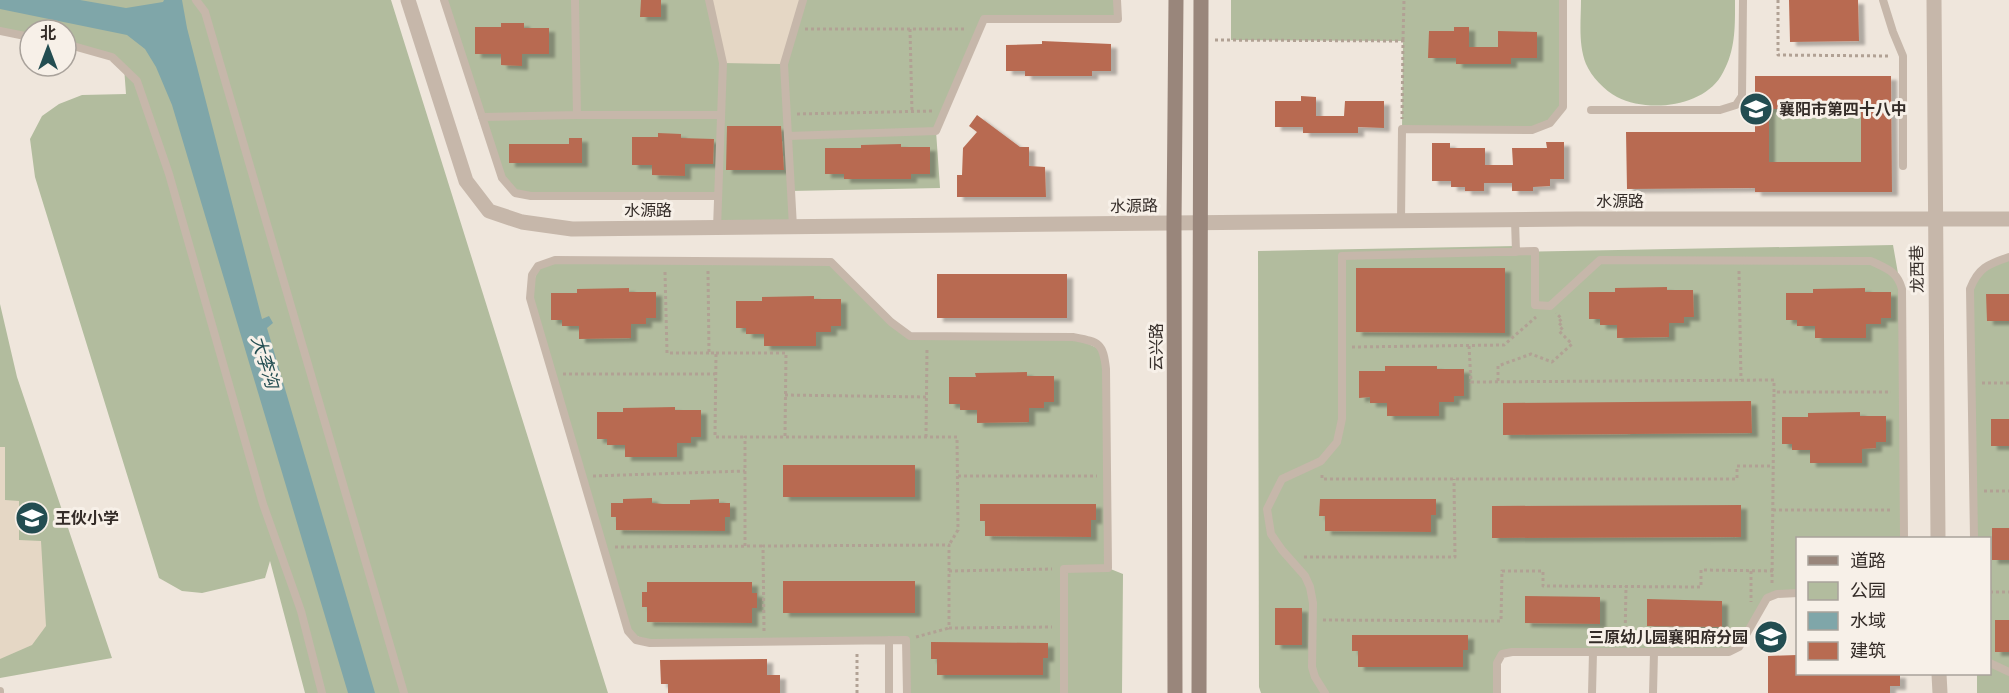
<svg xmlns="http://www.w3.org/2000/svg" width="2009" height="693" viewBox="0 0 2009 693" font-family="'Fira Sans','Noto Sans SC',sans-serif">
<defs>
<filter id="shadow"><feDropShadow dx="6" dy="4" stdDeviation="1.5" flood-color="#0004"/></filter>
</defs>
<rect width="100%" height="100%" fill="#efe6dc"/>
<path fill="#b2bc9e" d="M0 0H391L608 693H305L270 561 265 578 202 593 182 591 159 578 35 177 30 139 42 116 59 104 82 95 126 94 124 67 112 57 66 44V30H30V37L0 31Z
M444 0H1117L1118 19H984L936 131 940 188 791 191 793 227 717 228 718 197 515 193 502 178Z
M1231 0H1563V107L1550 123 1532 130 1402 129 1403 41 1231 40Z
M1581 0H1735C1735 27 1736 51 1721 76 1702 107 1648 113 1617 97 1605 91 1591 76 1586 64 1578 44 1581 21 1581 0Z
M1769 109 1861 110V162H1769Z
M1893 245 1899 279 1904 538H1798L1797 593 1767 598 1739 647 1729 652 1502 654 1497 693H1261L1259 687 1258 251 1516 246V252Z
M2009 257V693H1977V674H1990V538H1974L1970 289 1975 276Z
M555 260 831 262 910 336 1073 337 1104 351 1108 568 1123 574 1122 693H907L906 641 650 643 628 631 530 298 538 266Z
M0 304 17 377 112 658 0 678Z"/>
<path fill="#e5d7c5" d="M709 0H803L784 64 723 63Z
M0 447H5V500L19 501V540L41 541 46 626 32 645 0 659Z"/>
<path fill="#7fa6a9" d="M0 0H80L126 8 163 2 164 0H182L187 28 262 319 269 316 273 323 267 328 375 693H348L172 105 156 67 145 49 127 35 0 9Z"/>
<path fill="#b86b51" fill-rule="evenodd" filter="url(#shadow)" d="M641 0H661V17H640Z
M1789 0H1858L1859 41 1790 42Z
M501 23H524V28H549V54H522V66L501 65V54H475V27H501Z
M1454 27H1469V47H1498V31L1537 32V58H1511V64H1456V58H1428L1429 31H1454Z
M1042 41 1111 44V71H1092V76H1025V71H1006V45L1042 44Z
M1755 76H1891L1892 192H1755V188L1627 189 1626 132H1755ZM1769 109 1861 110V162H1769Z
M1301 96 1316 97V116H1344L1345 101H1384V128L1358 127V133H1303V127H1275V101H1301Z
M977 115 1020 147H1029V166L1045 167 1046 197H957V175H962L963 148 977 132 969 126Z
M727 126H781L784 170H726Z
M658 133 681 134V138L714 139 713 164H685V176L652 175V165H632V137H658Z
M569 138H582V163H509V144H569Z
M1546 142H1564V179H1550V186L1533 187V191H1512V183H1484V191H1465V187H1451V181H1432V143H1450V148H1485V165H1513L1512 148H1547Z
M901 144V147H930V174H911V179H844V174H825V148H861V145Z
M1356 268H1505V333L1356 332Z
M937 274H1067V318H937Z
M1667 287V290H1693L1694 317H1684V323H1669V337L1617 338V325H1600V319H1589V292H1615V288Z
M629 288V292H656V318H646V324H631V338L579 339V326H562V320H551V293H577V289Z
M1865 288V292H1891V318H1881V324H1866V338H1815V326H1797V320H1786V293H1813V289Z
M1986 294H2009V321H1987Z
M814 296V299H841V326H831V332H816V346H764V334H746V328H736V301H762V297Z
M1385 366H1437V369H1464V396H1454V402H1439V416H1387V403H1370V397L1359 398V371H1385Z
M1027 372V376H1054V402H1044V408H1029V422L977 423V410H960V404H949V377H976L975 373Z
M1751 401 1752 433 1503 435V403Z
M675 407V410H701V437H691V443H677V457H625V445H607V439H597V412H623V408Z
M1860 412V416H1886V442H1876V448L1862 449V463H1810V450H1792V444H1782V417H1808V413Z
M1991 419H2009V446H1991Z
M783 465H915V497H783Z
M652 498V503L663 504H690V500L719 499V503H730V517H725V531L616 530V517H611V503H623V499Z
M1320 499H1436V515H1431V532L1325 531V516H1319Z
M980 504H1096V520H1091V537L985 536V521H980Z
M1741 505V537L1492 538V506Z
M1992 528H2009V560H1992Z
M783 581H915V613H783Z
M647 582H752V593H757V608H752V623L647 622V607H642V592H647Z
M1525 596 1600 597V624L1525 623Z
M1647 599 1722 601V627L1647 626Z
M1275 608H1302V645H1275Z
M1995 620H2009V652H1995Z
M1352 635H1468V650H1463V667H1358V651H1352Z
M931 642 1048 643V658H1043V675H937V659H931Z
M1797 655V674H1900V686H1890V693H1768V656Z
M767 659V675H780V693H668V684H661L660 660Z"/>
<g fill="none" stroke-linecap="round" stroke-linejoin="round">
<path stroke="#b1a194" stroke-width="3" stroke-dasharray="3 3" stroke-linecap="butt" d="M1778 0V55L1889 56
M805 29H967
M910 29 912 112
M1215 40 1403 41 1402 119
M1403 40 1404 0
M797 114 932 111
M708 271 709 353H716L715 437H745
M1739 271 1741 380
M665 272 667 353H709
M1469 346 1471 382 1774 380V392H1891
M1352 347 1504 345 1536 317
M716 353H786L785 437
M563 374H715
M1498 381V366L1531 354 1552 362 1572 344 1559 331 1563 327 1558 322 1562 319 1556 313
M1982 383H2009
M785 395 927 397
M926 437 927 348
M1322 475V479H1737V466H1773
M593 476 745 471
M958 476H1097
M1984 491H2009
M1773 510H1891
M745 546V437H957L958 530 949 545
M615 547 763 546
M1304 557H1455L1454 479
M949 571 1052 569
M1751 571V602
M1772 583 1774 392
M1990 592H2009
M1323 620 1501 621 1502 571H1543V586L1701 587V570L1773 571
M764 631 763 546 949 545V628L1052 627
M916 637 949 628
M1625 641 1626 586
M857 693V651"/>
<path stroke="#c6b7aa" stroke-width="8" d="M196 0 205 12 404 693
M444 0 502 178 515 193 531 196H718
M575 0 577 115H721
M709 0 723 63 717 228
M1883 0 1893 32 1903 56V166
M0 31 30 37
M66 44 112 57 137 81 169 174 263 504 301 611 322 693
M1591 110H1720L1736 105 1742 96 1743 0
M482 117 577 115
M788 136 936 131 984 19H1118L1117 0
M1515 220 1516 252
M1401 221 1402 129 1532 130 1550 123 1563 107V0
M793 227 784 64 803 0
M1974 538 1970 289C1978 268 1988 264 2009 257
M1990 663 2009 672
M0 691V693
M889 693V640
M907 693 906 640 650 643 636 640 628 631 530 298 532 275 538 266 555 260 831 262 891 322 910 336 1073 337C1099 342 1103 342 1106 369L1108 568 1064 569V693
M1325 693 1315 677 1312 667 1313 603 1310 587 1305 576 1282 550 1271 534 1267 509 1282 479 1321 461 1337 442 1342 419V256L1535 251V305L1550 306 1600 260 1871 261C1887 269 1897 271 1902 289L1904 538
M1497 693V663L1502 654 1512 652H1729L1739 647 1767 598 1777 594 1798 593
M1592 693 1593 652
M1653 693 1654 652"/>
<path stroke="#c6b7aa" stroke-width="15" d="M408 0 466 181 489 211 522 222 572 229 1577 219H2009
M1934 0 1938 538
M1939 674 1940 693"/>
<path stroke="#99867b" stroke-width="15" d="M1175 693 1174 224 1176 0
M1199 693 1201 0"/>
</g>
<defs>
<symbol id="school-disc" viewBox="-11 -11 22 22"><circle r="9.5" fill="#234d51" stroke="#f7f0e8"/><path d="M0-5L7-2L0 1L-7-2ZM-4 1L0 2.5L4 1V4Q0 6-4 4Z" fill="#fff"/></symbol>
</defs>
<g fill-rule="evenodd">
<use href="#school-disc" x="1737" y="90" width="38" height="38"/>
<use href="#school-disc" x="13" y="499" width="38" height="38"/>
<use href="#school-disc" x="1752" y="618" width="38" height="38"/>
</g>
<g text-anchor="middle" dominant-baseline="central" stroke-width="6" stroke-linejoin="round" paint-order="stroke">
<g font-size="16" font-weight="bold" fill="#342c28" stroke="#f7f0e8" text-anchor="start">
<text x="1779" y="109">襄阳市第四十八中</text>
<text x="55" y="518">王伙小学</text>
<text x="1748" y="637" text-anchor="end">三原幼儿园襄阳府分园</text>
</g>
<g font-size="16" fill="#342c28" stroke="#f7f0e8">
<text x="1620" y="201">水源路</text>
<text transform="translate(1134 206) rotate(-1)">水源路</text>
<text x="648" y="210">水源路</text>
<text transform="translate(1917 269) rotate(-91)">龙西巷</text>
<text transform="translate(1156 347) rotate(-90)">云兴路</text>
</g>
<g font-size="18" font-style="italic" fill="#234d51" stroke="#f7f0e8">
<text transform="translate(265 362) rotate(73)">大李沟</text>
</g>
</g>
<rect x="1796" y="537" width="195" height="138" fill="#f7f0e8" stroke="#a9a29b" stroke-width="1.5"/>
<rect x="1808" y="556" width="30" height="9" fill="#99867b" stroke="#a9a29b" stroke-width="1.5"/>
<text x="1850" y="567" font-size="18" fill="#342c28">道路</text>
<rect x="1808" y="582" width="30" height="18" fill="#b2bc9e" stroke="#a9a29b" stroke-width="1.5"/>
<text x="1850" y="597" font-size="18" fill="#342c28">公园</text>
<rect x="1808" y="612" width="30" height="18" fill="#7fa6a9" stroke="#a9a29b" stroke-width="1.5"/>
<text x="1850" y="627" font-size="18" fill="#342c28">水域</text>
<rect x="1808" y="642" width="30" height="18" fill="#b86b51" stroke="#a9a29b" stroke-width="1.5"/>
<text x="1850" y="657" font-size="18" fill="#342c28">建筑</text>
<g transform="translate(48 48)"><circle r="28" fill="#f7f0e8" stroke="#a9a29b" stroke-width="1.5"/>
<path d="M0-4.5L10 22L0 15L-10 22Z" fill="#234d51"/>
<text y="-9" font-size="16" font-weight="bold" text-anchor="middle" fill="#342c28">北</text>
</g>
</svg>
